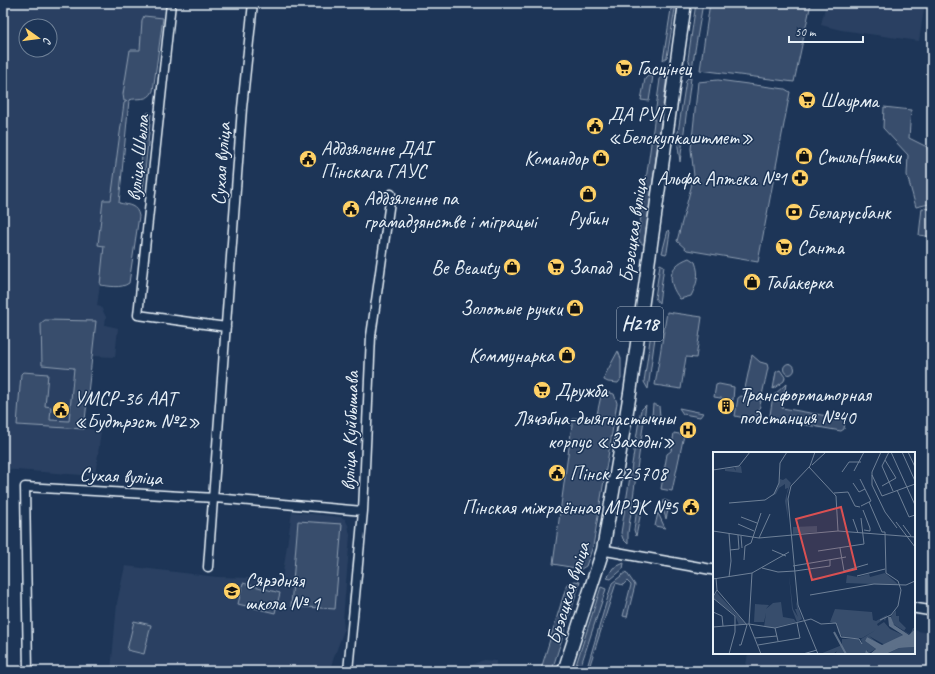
<svg xmlns="http://www.w3.org/2000/svg" width="935" height="674" viewBox="0 0 935 674" font-family="Caveat,sans-serif">
<rect width="100%" height="100%" fill="#1d3557"/>
<filter id="ink" filterUnits="userSpaceOnUse"><feTurbulence type="fractalNoise" baseFrequency=".025" numOctaves="2"/><feDisplacementMap in="SourceGraphic" scale="8" xChannelSelector="R" yChannelSelector="G"/><feConvolveMatrix kernelMatrix="1 2 1 2 8 2 1 2 1" color-interpolation-filters="sRGB"/></filter>
<g filter="url(#ink)">
<path fill="#2a4162" fill-rule="evenodd" d="M3 3H165L163 18 144 16 140 51 130 50 111 200H103L98 245 105 246 97 306 101 307 106 317 105 325 118 328 115 357 92 356 84 428 101 431 95 476 3 469ZM26 26H50V50H26Z
M826 3H925L919 41 841 30 821 25Z
M292 512 340 517 345 519 348 525 350 535 343 620 344 630 329 671H111L117 603 125 566 217 577 282 579Z
M914 630 932 634V671H745L748 653H914Z
M483 660 496 661V668L506 671H470L472 665Z"/>
<path fill="#374d6c" stroke="#909fb2" d="M672 3H676L667 57 663 60Z
M696 3H703L692 68 688 59Z
M710 3H811L794 82 700 70Z
M144 16 163 18 153 91C148 102 138 97 129 100L119 203C129 205 137 205 139 216L129 283C121 289 109 286 100 285L104 246 98 245 103 200H111L124 103 127 101H124L123 94 130 50H140L142 20Z
M661 72 666 73 667 76 644 245 640 242 638 237Z
M648 76H653L649 101 641 100 645 79Z
M688 78H691L680 162 677 139 686 80Z
M718 80 785 89 790 92 758 262 687 250 677 241 694 176 691 149 698 82Z
M884 107 911 110 909 138 927 147 932 168 929 204 916 207 907 175 908 155 883 128Z
M149 112 151 114 143 190 142 193H139L145 115Z
M922 208 932 209V237L919 235Z
M668 230 670 232 667 252 666 254 662 253Z
M689 258 695 262C700 275 697 284 691 296L680 299C667 282 667 266 689 258Z
M660 264 664 266 659 303 655 298Z
M659 308 648 389 644 382 654 312Z
M667 312 702 317 696 358 686 357 681 389 655 385Z
M45 320 96 321 84 429 17 425 21 374 23 372 48 374 45 406 51 407 50 420 69 421 74 368 42 365 41 323Z
M618 351 621 359V379L618 383 608 382 604 380 605 375Z
M752 355 760 362 767 364 768 368 762 395 760 397 744 393Z
M783.5 369a5.5 5.5 0 1 1 11 0a5.5 5.5 0 1 1-11 0Z
M780 370 785 377 784 381 773 389 776 372Z
M719 384 734 387 733 400 714 397 716 385Z
M786 384 782 408 844 419 845 421 844 429 841 431 772 419 770 415 773 396Z
M602 391 614 394 617 403 593 546 586 566 581 569 553 564 573 418 596 419Z
M741 396 761 401 757 419 754 420 735 416 738 398Z
M653 404 659 406 660 417 652 416Z
M646 405 628 533V544L623 539 621 533 640 414 641 410Z
M679 408 703 413 700 417 683 414Z
M674 433 684 435 672 491 661 489 667 454 671 451Z
M664 500 670 502 666 519 663 509Z
M638 501 643 502 636 536 634 530Z
M658 513 665 528 655 526Z
M298 521 342 524 335 609 291 606Z
M624 563 623 569 611 579 607 578 613 568Z
M626 572 635 585 627 617 623 616 631 585 627 581 623 585 616 583 588 671H586L612 583Z
M575 581 580 582 553 667 546 670 541 669 567 584Z
M243 583 280 593 275 613 238 604Z
M601 587 606 589 579 671H574Z
M134 621 151 625 144 654 127 650Z"/>
<g fill="none" stroke-linecap="round" stroke-linejoin="round">
<defs>
<path id="minor" d="M171 3 138 315 226 327
M208 567 242 108 253 3
M28 671 25 487 215 498 363 511
M348 671 363 511 371 336 391 194"/>
<path id="tertiary" d="M603 550 714 570
M914 608 932 611"/>
<path id="primary" d="M564 671 603 550 630 393 685 3"/>
</defs>
<use href="#minor" stroke="#e8f1f8" stroke-width="11"/>
<use href="#tertiary" stroke="#e8f1f8" stroke-width="12"/>
<use href="#primary" stroke="#e8f1f8" stroke-width="15"/>
<use href="#minor" stroke="#1d3557" stroke-width="8"/>
<use href="#tertiary" stroke="#1d3557" stroke-width="9"/>
<use href="#primary" stroke="#1d3557" stroke-width="12"/>
</g>
</g>
<defs>
<symbol id="supermarket-disc" viewBox="-11 -11 22 22"><circle r="9.5" fill="#ffd166" stroke="#1d3557"/><path d="M-6-5.5h2.5l.6 2H6L4.5 2H-2.5L-4.4-4H-6ZM-1.5 3.2a1.3 1.3 0 1 0 .1 0ZM3 3.2a1.3 1.3 0 1 0 .1 0Z" fill="#111"/></symbol>
<symbol id="civic-disc" viewBox="-11 -11 22 22"><circle r="9.5" fill="#ffd166" stroke="#1d3557"/><path d="M-.6-6.5H3V-4.5H.6V-3L4-1V1h2V6H-6V1h2V-1L-.6-3ZM-1.2 2.5V6h2.4V2.5Z" fill="#111"/></symbol>
<symbol id="shop-disc" viewBox="-11 -11 22 22"><circle r="9.5" fill="#ffd166" stroke="#1d3557"/><path d="M-5-2.5h2.3a2.7 3.5 0 0 1 5.4 0H5L5.5 6h-11ZM-1.5-2.5h3a1.5 2.3 0 0 0-3 0Z" fill="#111"/></symbol>
<symbol id="pharmacy-disc" viewBox="-11 -11 22 22"><circle r="9.5" fill="#ffd166" stroke="#1d3557"/><path d="M-2-6h4v4h4v4h-4v4h-4v-4h-4v-4h4Z" fill="#111"/></symbol>
<symbol id="bank-disc" viewBox="-11 -11 22 22"><circle r="9.5" fill="#ffd166" stroke="#1d3557"/><path d="M-6-4H6V4H-6ZM0-2.3a2.3 2.3 0 1 0 0 4.6a2.3 2.3 0 1 0 0-4.6Z" fill="#111"/></symbol>
<symbol id="building-disc" viewBox="-11 -11 22 22"><circle r="9.5" fill="#ffd166" stroke="#1d3557"/><path d="M-4-6H4V6H1V3H-1V6H-4ZM-2.5-4.3h1.7v1.8h-1.7ZM.8-4.3h1.7v1.8H.8ZM-2.5-1h1.7V.8h-1.7ZM.8-1h1.7V.8H.8Z" fill="#111"/></symbol>
<symbol id="hospital-disc" viewBox="-11 -11 22 22"><circle r="9.5" fill="#ffd166" stroke="#1d3557"/><path d="M-5-5h3v3.5h4V-5h3V5h-3V1.5h-4V5h-3Z" fill="#111"/></symbol>
<symbol id="school-disc" viewBox="-11 -11 22 22"><circle r="9.5" fill="#ffd166" stroke="#1d3557"/><path d="M0-5L7-2L0 1L-7-2ZM-4 1L0 2.5L4 1V4Q0 6-4 4Z" fill="#111"/></symbol>
</defs>
<g fill-rule="evenodd">
<use href="#supermarket-disc" x="614" y="58" width="20" height="20"/>
<use href="#supermarket-disc" x="797" y="90" width="20" height="20"/>
<use href="#civic-disc" x="585" y="116" width="20" height="20"/>
<use href="#shop-disc" x="794" y="146" width="20" height="20"/>
<use href="#shop-disc" x="591" y="148" width="20" height="20"/>
<use href="#civic-disc" x="298" y="149" width="20" height="20"/>
<use href="#pharmacy-disc" x="790" y="168" width="20" height="20"/>
<use href="#shop-disc" x="578" y="184" width="20" height="20"/>
<use href="#civic-disc" x="341" y="199" width="20" height="20"/>
<use href="#bank-disc" x="784" y="202" width="20" height="20"/>
<use href="#supermarket-disc" x="774" y="237" width="20" height="20"/>
<use href="#shop-disc" x="502" y="257" width="20" height="20"/>
<use href="#supermarket-disc" x="546" y="257" width="20" height="20"/>
<use href="#shop-disc" x="742" y="272" width="20" height="20"/>
<use href="#shop-disc" x="565" y="298" width="20" height="20"/>
<use href="#shop-disc" x="557" y="345" width="20" height="20"/>
<use href="#supermarket-disc" x="532" y="380" width="20" height="20"/>
<use href="#building-disc" x="716" y="396" width="20" height="20"/>
<use href="#civic-disc" x="51" y="400" width="20" height="20"/>
<use href="#hospital-disc" x="678" y="420" width="20" height="20"/>
<use href="#civic-disc" x="547" y="463" width="20" height="20"/>
<use href="#civic-disc" x="681" y="497" width="20" height="20"/>
<use href="#school-disc" x="222" y="581" width="20" height="20"/>
</g>
<g text-anchor="middle" dominant-baseline="central" stroke-width="3" stroke-linejoin="round" paint-order="stroke">
<rect fill="#1d3557" stroke="#abb9c8" stroke-width="1" x="617" y="307" width="46" height="34" rx="3"/>
<g font-size="19" font-weight="bold" fill="#e8f1f8">
<text x="640" y="324">Н218</text>
</g>
<g font-size="20" fill="#e8f1f8" stroke="#1d3557" text-anchor="start">
<text x="637" y="68">Гасцінец</text>
<text x="820" y="100">Шаурма</text>
<text x="608" y="114">ДА РУП<tspan x="608" dy="23">«Белскупкаштмет»</tspan></text>
<text x="321" y="148">Аддзяленне ДАІ<tspan x="321" dy="23">Пінскага ГАУС</tspan></text>
<text x="817" y="156">СтильНяшки</text>
<text x="588" y="158" text-anchor="end">Командор</text>
<text x="787" y="178" text-anchor="end">Альфа Аптека №1</text>
<text x="364" y="198">Аддзяленне па<tspan x="364" dy="23">грамадзянстве і міграцыі</tspan></text>
<text x="807" y="212">Беларусбанк</text>
<text x="588" y="218" text-anchor="middle">Рубин</text>
<text x="797" y="247">Санта</text>
<text x="499" y="267" text-anchor="end">Be Beauty</text>
<text x="569" y="267">Запад</text>
<text x="765" y="282">Табакерка</text>
<text x="562" y="308" text-anchor="end">Золотые ручки</text>
<text x="554" y="355" text-anchor="end">Коммунарка</text>
<text x="555" y="390">Дружба</text>
<text x="739" y="394">Трансформаторная<tspan x="739" dy="23">подстанция №40</tspan></text>
<text x="74" y="398">УМСР-36 ААТ<tspan x="74" dy="23">«Будтрэст №2»</tspan></text>
<text x="675" y="418" text-anchor="end">Лячэбна-дыягнастычны<tspan x="675" dy="23">корпус «Заходні»</tspan></text>
<text x="570" y="473">Пінск 225708</text>
<text x="678" y="507" text-anchor="end">Пінская міжраённая МРЭК №5</text>
<text x="245" y="580">Сярэдняя<tspan x="245" dy="23">школа № 1</tspan></text>
</g>
<g font-size="20" fill="#e8f1f8" stroke="#1d3557">
<text transform="translate(138 158) rotate(-84)">вуліца Шыла</text>
<text transform="translate(221 164) rotate(-86)">Сухая вуліца</text>
<text transform="translate(633 230) rotate(-82)">Брэсцкая вуліца</text>
<text transform="translate(350 431) rotate(-88)">вуліца Куйбышава</text>
<text transform="translate(121 476) rotate(3)">Сухая вуліца</text>
<text transform="translate(568 593) rotate(-73)">Брэсцкая вуліца</text>
</g>
</g>
<g transform="translate(713 452)">
<rect width="202" height="202" fill="#1d3557"/>
<path d="M28 14 29 21 12 19V17L21 16 23 19 22 15ZM73 26 78 31 74 42 75 67 72 49 75 36 72 37V32L66 36 63 42 59 44 65 35 67 27 70 28ZM104 74V80L80 82V75ZM172 121 186 133 133 131 134 123 145 125 156 122 157 125ZM76 123 80 157 85 165 82 157H84L80 126 83 149 89 167 84 170 79 157ZM4 140 5 142 33 172 26 173 22 163 0 146ZM68 150 70 165 81 167 83 170 60 176 51 175 53 161 51 170H41L42 152 56 153 53 157 60 151ZM122 157 159 160 160 168 163 169 174 163 172 169 171 167 164 172 165 174 171 170 177 177 190 183 172 193 156 184 166 192 154 185 152 189 163 197 156 201 154 198 152 202H122L124 199 120 202H107L129 193V187H145L149 192 148 187 163 178 149 186H131L125 180 124 172 117 170ZM183 158V164H186V169L193 176 191 179 197 183 200 176H202L198 183 180 172 178 164ZM202 195V202H173L186 196Z" fill="#374d6c"/>
<path d="M175 165H178L181 173 196 183 202 177V195L186 196 173 202H152L153 198 157 202 163 197 152 189 154 185 169 193 190 183 176 174Z" fill="#5d7089"/>
<path fill="none" stroke="#5d7089" stroke-width="2" d="M121 180 133 202M169 202 183 194 202 190"/>
<path fill="none" stroke="#6e8097" stroke-width="1" d="M102 0 97 14 78 34 75 47 85 153 105 202M168 0 159 20V33L172 60 184 76M176 0 169 14 180 39M178 0 202 53M189 0 202 29M195 0 202 15M99 13 113 0M96 15 123 44 125 79M0 18 26 14 37 0M141 19 151 0M129 20 136 10H148M159 23 169 44 202 32M147 27 158 49 148 54M140 31 146 40 152 37M169 34 183 26 172 8M184 38 196 65 202 63M121 41 135 40 142 54 147 55M156 50 169 80H172L173 121 185 129 188 138 185 154 178 163 167 168M16 51 52 48 61 42 66 31 67 11 74 0M150 58 157 76V79L151 78M28 65 44 71M140 67 145 81M183 70 202 95M25 72 41 79M190 73 198 84M0 79 46 86 125 79 202 85M28 84 29 96M46 86 57 62M38 91 48 61M127 96 131 119 155 112M17 98 26 97 25 83M59 98 73 104M105 99 151 92 148 66M31 108 32 94 38 91M80 114 133 105M49 116 65 120 82 119 117 114V108M144 124 172 117M16 125 18 109 16 81M0 127 39 121M4 138 34 173M97 143 161 132 193 133 202 129M0 145 4 138 3 126M0 146 22 164V180L16 202M0 160 9 164 10 174M0 175 36 172 62 176 98 167 108 172 123 171 128 185 146 187 149 192M62 176 65 189M42 186 64 184M26 193H28L34 173M45 193 87 186 84 171M48 202 36 172 39 121 76 100M90 202 104 198"/>
<path fill="#da5052" fill-opacity="0.15" stroke="#da5052" stroke-width="2" d="M128 55 143 117 99 128 83 67Z"/>
<rect width="202" height="202" fill="none" stroke="#e8f1f8" stroke-width="2"/>
</g>
<rect width="935" height="674" fill="none" stroke="#1d3557" stroke-width="16"/>
<rect x="8" y="8" width="919" height="658" fill="none" stroke="#e8f1f8" stroke-width="1.5" filter="url(#ink)"/>
<g transform="translate(38 38) rotate(104)"><circle r="19" fill="#1d3557" stroke="#6e8097"/>
<path d="M0-3L7 15L0 10L-7 15Z" fill="#ffd166"/>
<text y="-6" font-size="11" font-weight="bold" text-anchor="middle" fill="#e8f1f8">С</text>
</g>
<path d="M789 36v6h74v-6" fill="none" stroke="#e8f1f8" stroke-width="2"/>
<text x="795" y="36" font-size="12" fill="#e8f1f8" stroke="#1d3557" stroke-width="3" paint-order="stroke">50 m</text>
</svg>
